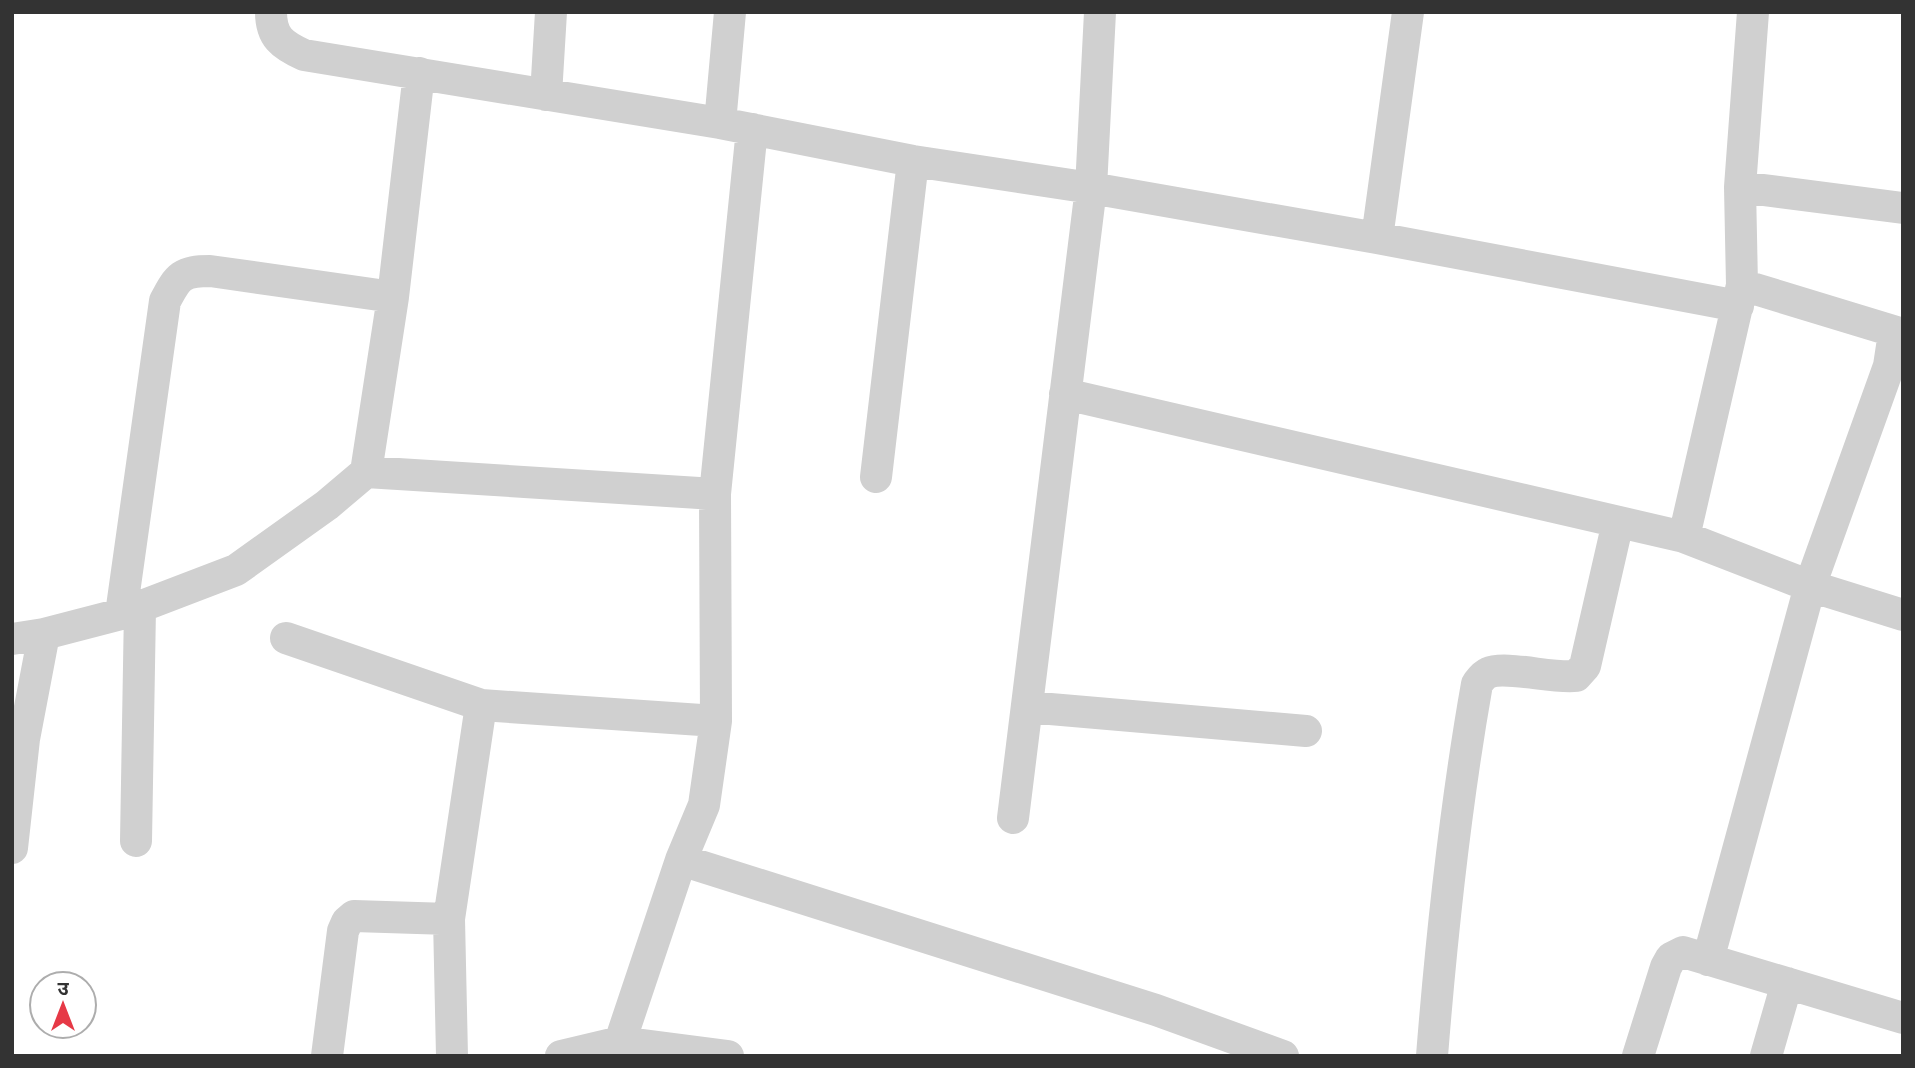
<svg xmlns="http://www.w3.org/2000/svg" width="1915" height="1068" viewBox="0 0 1915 1068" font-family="Rubik,'Noto Sans Devanagari',sans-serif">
<rect width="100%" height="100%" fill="#fff"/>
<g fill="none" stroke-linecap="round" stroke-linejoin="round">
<path stroke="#d0d0d0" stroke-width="32" d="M271 12C271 37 282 45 304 55L720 123 913 161 1091 188 1377 238 1738 306
M546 95 551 12
M720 123 730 12
M1740 187 1903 208
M1377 238 1408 12
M1742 285 1740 187 1753 12
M1065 394 1684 537 1810 586 1903 615
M366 472 393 297 419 73
M876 477 913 161
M1684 537 1742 285 1903 334
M121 614 165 301C178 276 182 271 210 271L393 297
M286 638 481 705 716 721
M12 639 44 634 121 614 236 570 327 505 366 472 715 494
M1027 707 1306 731
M1013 818 1091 188 1100 12
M136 841 140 608
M12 848 24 739 44 634
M681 860 1156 1010 1283 1056
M1708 960 1810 586 1889 366 1894 333
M620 1042 681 860 704 805 716 721 715 494 752 129
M327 1056 343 931 347 922 354 916 449 919
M452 1056 449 919 481 705
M561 1056 620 1042 728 1056
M1432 1056C1442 930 1455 808 1477 684 1480 680 1483 675 1488 673 1505 665 1553 679 1576 676L1585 666 1618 522
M1638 1056 1666 967 1671 958 1683 952 1903 1018
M1766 1056 1787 983"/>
</g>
<rect width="1915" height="1068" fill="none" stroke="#333333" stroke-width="28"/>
<g transform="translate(63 1005)"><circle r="33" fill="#ffffff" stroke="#adadad" stroke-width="2"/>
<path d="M0-5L12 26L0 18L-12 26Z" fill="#e63946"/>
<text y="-10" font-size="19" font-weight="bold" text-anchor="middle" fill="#333333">उ</text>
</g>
</svg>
